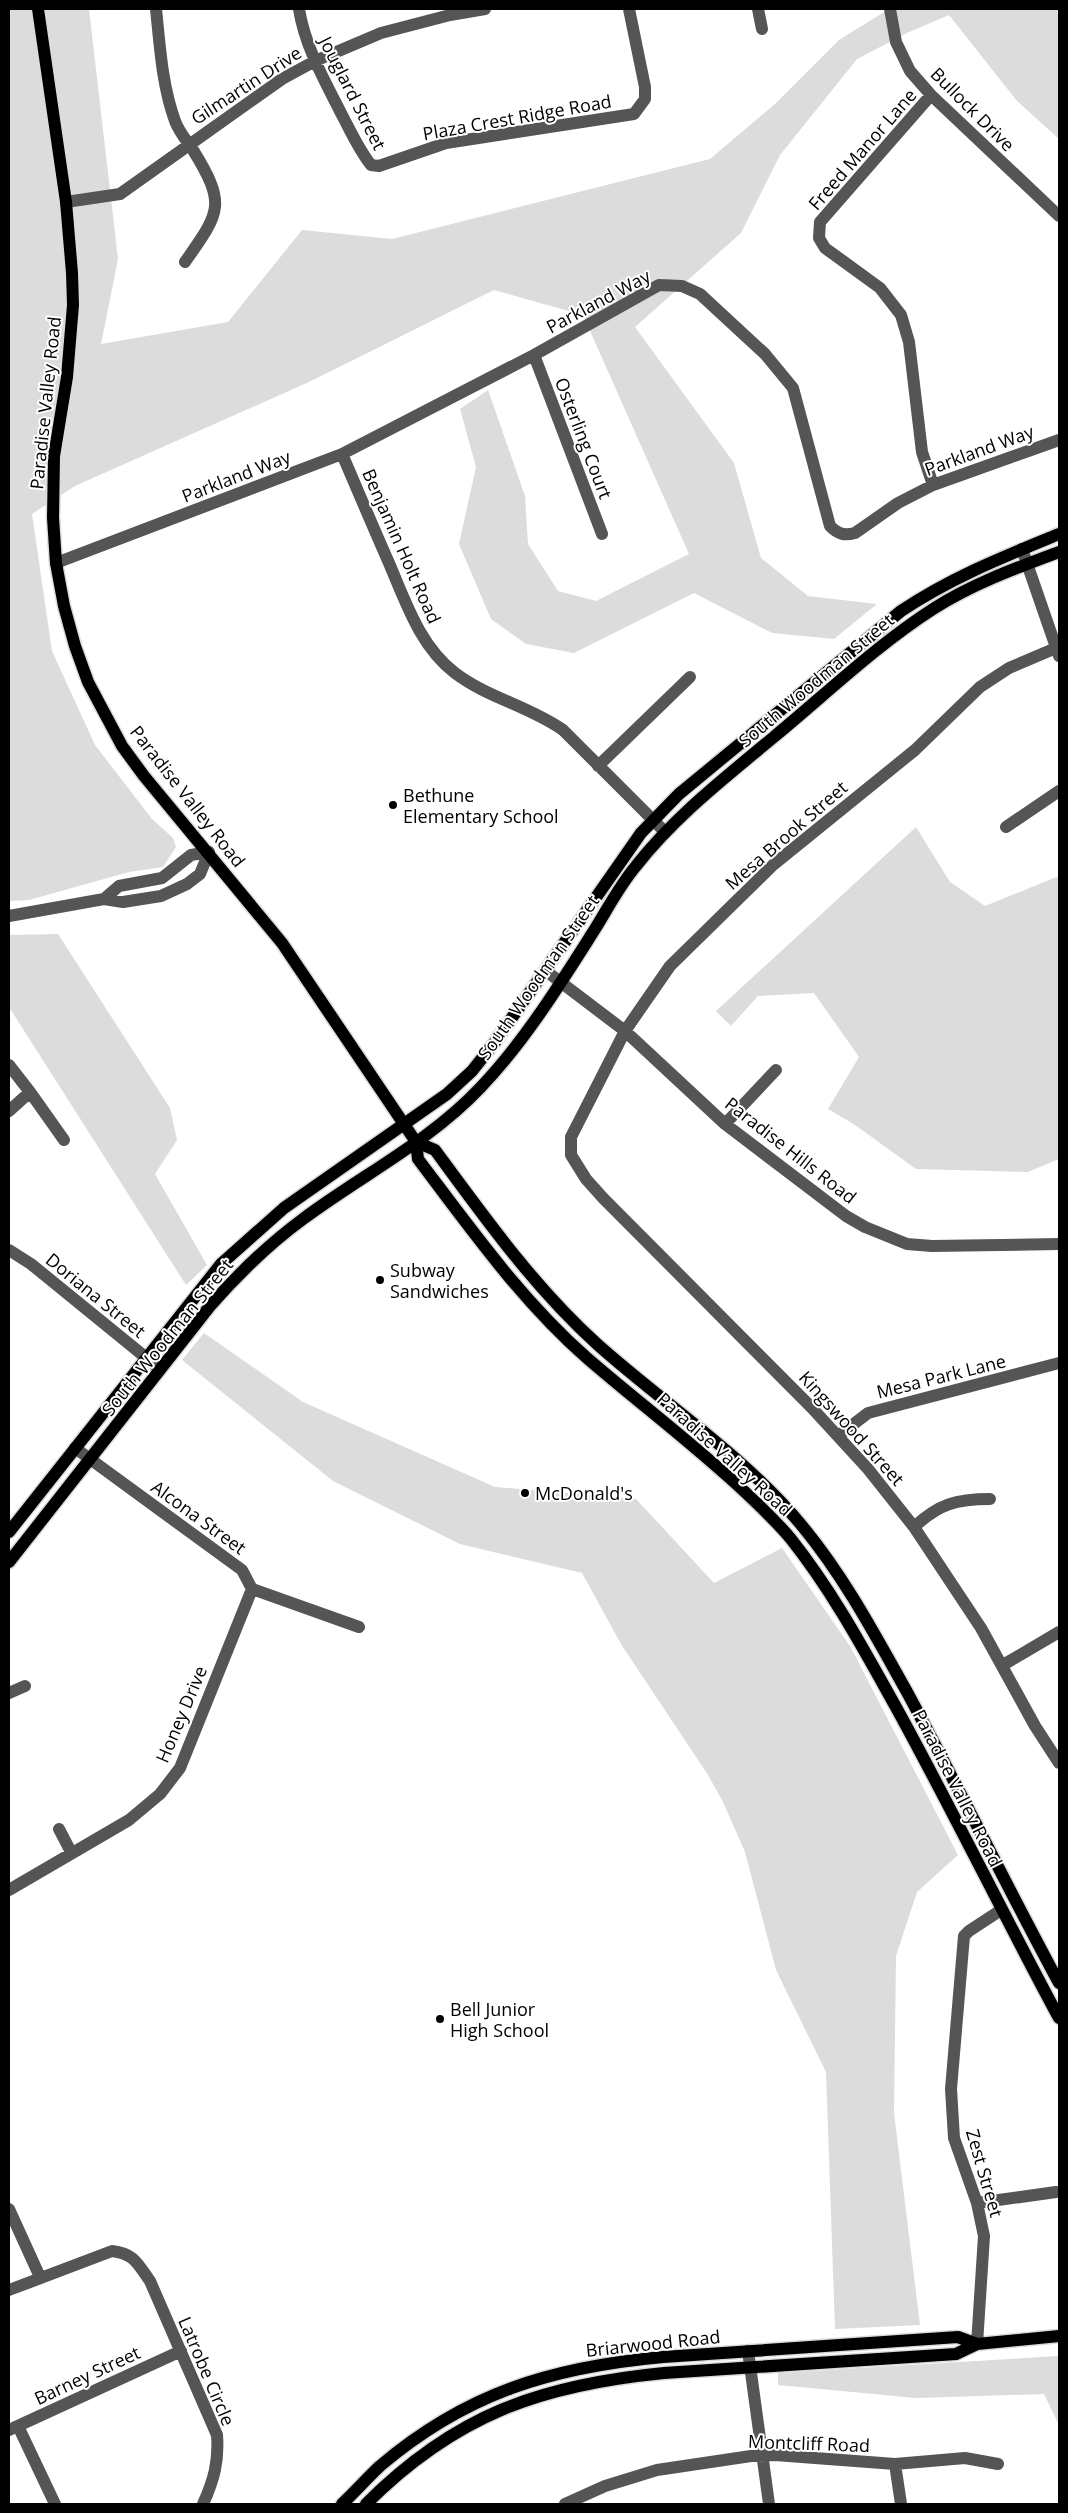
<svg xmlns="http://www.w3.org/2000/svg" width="1068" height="2513" viewBox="0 0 1068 2513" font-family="'Open Sans',sans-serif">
<rect width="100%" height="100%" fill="#fff"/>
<path fill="#dcdcdc" d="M9 9H89L118 259 101 344 228 322 302 230 392 239 710 159 776 103 839 40 889 9H1059V139L1017 101 949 15 907 33 857 59 780 155 741 233 635 327 734 463 761 558 808 596 877 604 834 639 772 633 694 593 574 653 526 644 491 619 459 544 476 467 460 409 488 390 525 496 528 544 558 591 596 601 689 554 583 315 494 290 309 382 75 486 32 514 52 651 95 745 152 819 173 838 176 847 163 867 129 872 29 900 9 901Z
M916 827 950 882 985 906 1059 876V1159L1028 1172 916 1169 855 1125 828 1109 859 1057 814 993 758 996 731 1026 716 1011Z
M58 934 170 1108 177 1140 155 1174 207 1265 186 1285 9 1007V935Z
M204 1333 303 1402 495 1487 636 1499 714 1583 782 1548 850 1646 958 1855 917 1892 896 1956 894 2113 920 2325 835 2329 826 2072 776 1970 745 1852 723 1802 708 1775 621 1644 582 1573 460 1544 333 1481 182 1360Z
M1059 2356V2425L1044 2394 916 2398 778 2385V2373Z"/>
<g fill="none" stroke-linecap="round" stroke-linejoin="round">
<defs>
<path id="major" d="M38 9 66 202 72 273 73 305 67 377 54 456 53 518 56 563 64 606 75 646 88 682 122 746 144 776 282 943 416 1142 418 1159C471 1229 521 1300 587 1358 639 1403 695 1445 745 1492 761 1507 777 1522 791 1539 833 1592 864 1650 897 1709 953 1811 1004 1916 1059 2018
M416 1142 435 1150C485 1218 534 1287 597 1344 665 1405 745 1456 803 1527 845 1578 875 1635 907 1692 959 1788 1007 1887 1059 1983
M9 1532 221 1264 284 1208 447 1094 472 1071 495 1042 641 833 679 794 901 611C952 577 1003 557 1059 534
M9 1562 210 1306C239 1273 269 1244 303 1219 362 1175 429 1142 480 1088 525 1041 560 984 595 929 608 908 620 885 636 866 675 816 726 777 775 736 827 693 877 645 933 609 972 584 1016 568 1059 552
M342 2504C355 2492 367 2478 380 2466 466 2393 552 2367 663 2357L958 2337 977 2344
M366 2504C455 2415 540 2385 664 2373L956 2354 977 2344 1059 2336"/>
</defs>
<use href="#major" stroke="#dbdbdb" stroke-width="15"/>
<path stroke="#555" stroke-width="12" d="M156 9C160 47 162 85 175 121 179 132 187 141 193 150 227 205 220 212 185 262
M299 9C305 47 325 81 342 115 351 132 359 150 371 165L379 166 446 143 634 114 645 99V87L629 9
M758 9 762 29
M890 9 896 42 910 71 931 95 1059 216
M931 95 820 222 819 238 825 248 880 288 901 315 909 342 922 452 933 485
M66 202 120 194 282 79 315 61 381 33 450 15 485 9
M534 355 602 534
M342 454C358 491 373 527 389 563 406 603 420 646 455 673 488 698 529 706 563 730L665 832
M1022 549 1059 656
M56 563 342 454 534 355 659 285 682 286 700 294 765 354 793 388 830 526C838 534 844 536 855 533L898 503 933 485 1059 440
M1056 648 1009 668 980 687 915 750 773 865 670 966 625 1031 571 1137V1155L586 1179 603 1198 812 1408 868 1469 914 1527 981 1628 1035 1726 1059 1763
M598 766 690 677
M1006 827 1059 791
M104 899 119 886 162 878 191 855 209 852
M9 916 104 899 123 902 161 896 187 884 200 874 209 852
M546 971 625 1031 725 1124 846 1216 865 1227 907 1244 932 1246 1059 1244
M9 1065 30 1092
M9 1111 30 1092 64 1140
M725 1124 776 1070
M9 1250 31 1264 160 1369
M838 1436 868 1413 1059 1363
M75 1448 242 1570 252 1589
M914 1527C939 1504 956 1499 990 1499
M252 1589 359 1627
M1003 1665 1059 1632
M9 1693 25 1686
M59 1829 71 1852
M9 1890 129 1820 160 1794 180 1768 252 1589
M977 2203 1056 2192
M9 2209 40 2277
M9 2290 112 2251C135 2254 137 2263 150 2281L217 2435C219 2461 214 2480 203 2504
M977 2344 984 2236 977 2203 954 2138 951 2089 964 1936 969 1931 1001 1910
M748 2351 769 2504
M18 2426 55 2504
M9 2430 181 2351
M895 2464 901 2504
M565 2504 605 2486 657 2470 751 2456 775 2455 895 2464 965 2458 998 2464"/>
<use href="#major" stroke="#000" stroke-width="12"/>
</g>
<g fill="#000" stroke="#fff" stroke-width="2">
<circle cx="393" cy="805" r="5"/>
<circle cx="380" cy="1280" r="5"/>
<circle cx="525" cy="1493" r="5"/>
<circle cx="440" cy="2019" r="5"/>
</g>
<g text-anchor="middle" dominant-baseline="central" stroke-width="4" stroke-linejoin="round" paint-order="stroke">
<g font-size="18" fill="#000" stroke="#fff">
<text transform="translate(246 85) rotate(-33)">Gilmartin Drive</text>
<text transform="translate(353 93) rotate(63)">Jouglard Street</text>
<text transform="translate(973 109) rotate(45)">Bullock Drive</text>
<text transform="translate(517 117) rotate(-10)">Plaza Crest Ridge Road</text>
<text transform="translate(862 149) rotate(-49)">Freed Manor Lane</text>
<text transform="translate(598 301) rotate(-28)">Parkland Way</text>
<text transform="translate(45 403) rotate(-84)">Paradise Valley Road</text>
<text transform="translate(584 438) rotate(69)">Osterling Court</text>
<text transform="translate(979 450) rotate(-20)">Parkland Way</text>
<text transform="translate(236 476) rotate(-21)">Parkland Way</text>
<text transform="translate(402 546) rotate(66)">Benjamin Holt Road</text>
<text transform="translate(816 680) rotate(-40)">South Woodman Street</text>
<text transform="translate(188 796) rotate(52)">Paradise Valley Road</text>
<text transform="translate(786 835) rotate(-41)">Mesa Brook Street</text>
<text transform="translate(538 977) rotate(-55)">South Woodman Street</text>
<text transform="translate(791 1150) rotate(38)">Paradise Hills Road</text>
<text transform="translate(96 1295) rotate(39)">Doriana Street</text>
<text transform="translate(167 1337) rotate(-51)">South Woodman Street</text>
<text transform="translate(941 1376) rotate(-14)">Mesa Park Lane</text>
<text transform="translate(852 1428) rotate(48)">Kingswood Street</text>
<text transform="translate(725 1454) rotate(42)">Paradise Valley Road</text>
<text transform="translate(199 1517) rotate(36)">Alcona Street</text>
<text transform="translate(181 1714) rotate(-67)">Honey Drive</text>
<text transform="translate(958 1788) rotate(63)">Paradise Valley Road</text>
<text transform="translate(985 2173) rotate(74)">Zest Street</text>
<text transform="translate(653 2343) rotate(-6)">Briarwood Road</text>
<text transform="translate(207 2371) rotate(67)">Latrobe Circle</text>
<text transform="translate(87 2375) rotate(-25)">Barney Street</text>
<text transform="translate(809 2443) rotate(2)">Montcliff Road</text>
</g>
<g font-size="18" fill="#000" stroke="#fff" text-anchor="start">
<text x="403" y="795">Bethune<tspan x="403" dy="21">Elementary School</tspan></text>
<text x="390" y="1270">Subway<tspan x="390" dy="21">Sandwiches</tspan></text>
<text x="535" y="1493">McDonald's</text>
<text x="450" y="2009">Bell Junior<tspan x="450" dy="21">High School</tspan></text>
</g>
</g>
<rect width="1068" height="2513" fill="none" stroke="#000000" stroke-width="20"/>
</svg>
